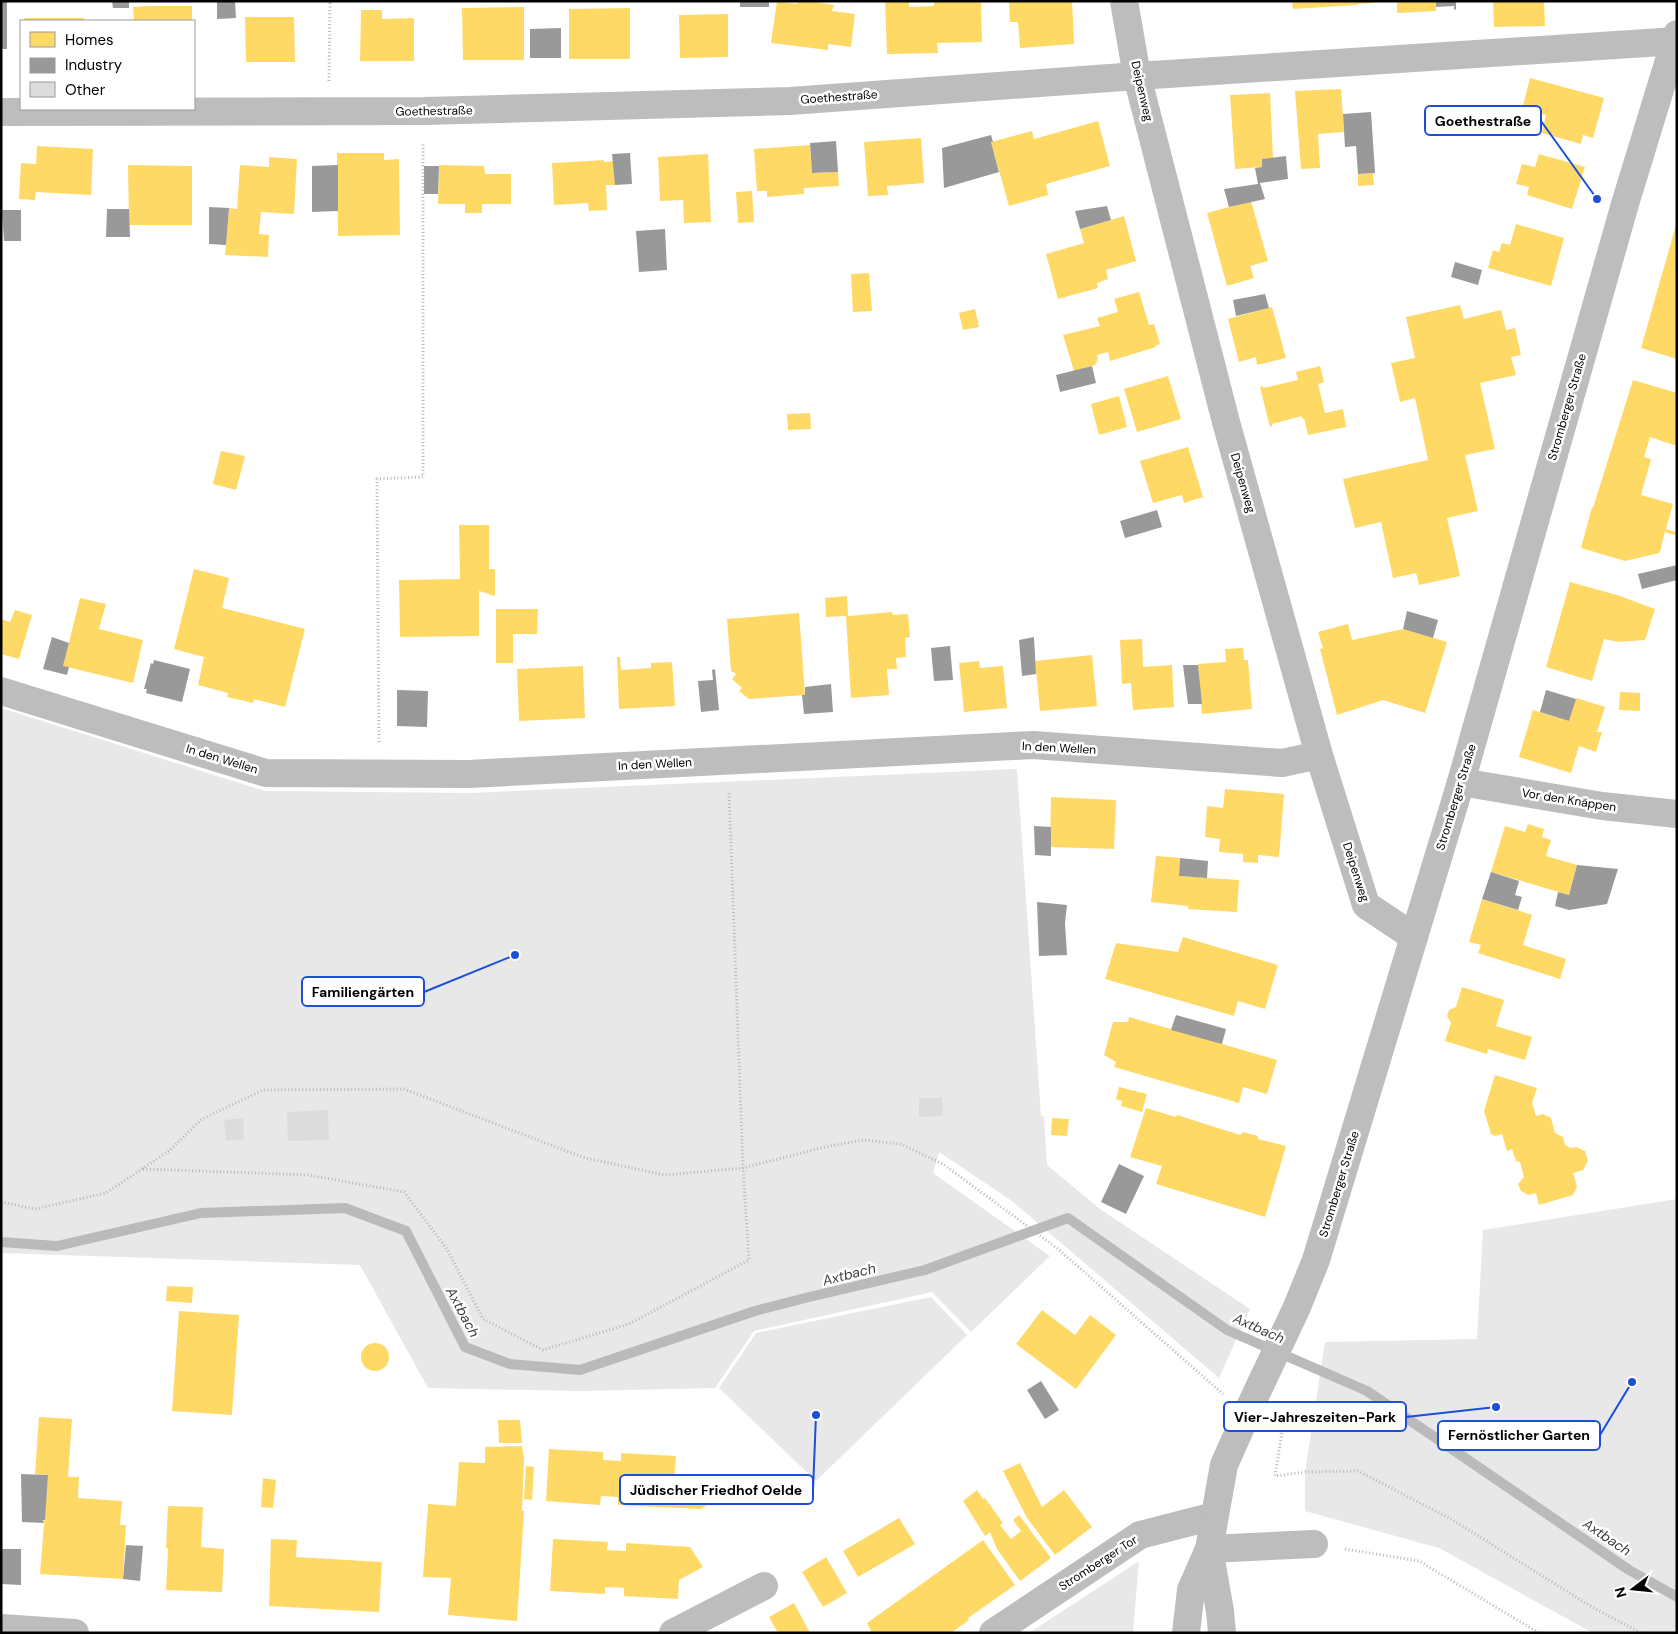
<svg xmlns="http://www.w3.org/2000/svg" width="1678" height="1634" viewBox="0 0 1678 1634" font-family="'DM Sans',sans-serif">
<rect width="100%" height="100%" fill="#fff"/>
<path fill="#e8e8e8" d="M1 708 265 791 471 793 1017 769 1041 1116 1044 1117 1047 1165 1100 1209 1250 1309 1219 1378 1012 1201 939 1152 933 1173 1050 1256 971 1332 932 1292 754 1331 715 1388 579 1391 428 1388 360 1265 1 1253Z
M1677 1199V1633H1593L1439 1548 1305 1511V1472L1325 1342 1477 1339 1483 1230Z
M931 1297 967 1335 816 1481 719 1388 756 1333Z
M1139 1561 1133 1633H1029Z"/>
<path fill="#ffd966" d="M777 1 797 4V1H809L834 5 832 11 855 14 851 47 828 44V50L771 43Z
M885 1H909V7L934 6V1H981L982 42 937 43 938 53 887 54Z
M1009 1H1072L1074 44 1020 48 1018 22H1010Z
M1292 1H1374V3L1357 4V5L1293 9Z
M1397 1H1436V11L1397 13Z
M1493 1H1544L1545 26 1494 27Z
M149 6H192V21H134L133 7Z
M524 7V60H463L462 8Z
M630 8V59H569V9Z
M361 10H382V19L414 18V61H360Z
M728 14V57L680 58 679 15Z
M245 17H294L295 62H246Z
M24 18H84V21H24Z
M1530 78 1604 98 1593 138 1583 135 1581 144 1542 133 1546 115 1522 109Z
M1341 89 1344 132 1318 134 1320 168 1301 169 1295 91Z
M1270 93 1273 158 1262 159V167L1235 169 1230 95Z
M1098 121 1110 166 1046 184 1048 195 1009 206 991 142 1032 131 1034 139Z
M921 138 924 183 887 186 888 195 868 196 864 142Z
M810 145 812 173 838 172 839 186 804 188V194L767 197V191H757L754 149Z
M37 146 93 149 91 195 36 192 35 200 19 199 21 163 36 164Z
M337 153H384V160L399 159 400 235 338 236Z
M708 154 711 222 684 223 683 200 660 201 658 157Z
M1539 154 1585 167 1572 209 1527 195 1529 187 1516 184 1522 164 1535 167Z
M269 157 297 159 294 214 261 212 259 234 269 235 268 257 225 255 229 208 237 209 240 165 269 167Z
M604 160V162L614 161 615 185H606L607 210 589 211 588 203 554 205 552 163Z
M128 165 192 166V225H129Z
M439 165 484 166 485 174H511V204H482V213H465V204H438Z
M1373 173 1374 185 1358 186V174Z
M752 191 754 222 738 223 736 192Z
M1251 201 1268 261 1250 266 1254 278 1227 286 1207 213Z
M1124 216 1136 261 1106 270 1108 279 1097 283 1098 288 1058 299 1046 254 1084 243 1080 229Z
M1516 224 1564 238 1551 286 1488 268 1493 250 1499 252 1502 243 1510 245Z
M1676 225H1677V359L1641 348Z
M869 273 872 311 853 312 851 274Z
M1139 292 1149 325 1154 324 1160 344 1155 346 1156 347 1110 361 1108 352 1097 355 1098 359 1095 365 1074 371 1063 335 1100 326 1097 318 1118 312 1114 299Z
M1460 305 1464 319 1501 310 1506 330 1515 328 1521 355 1511 357 1516 375 1480 383 1495 449 1465 455 1478 511 1447 518 1460 576 1419 585 1416 573 1393 578 1381 522 1355 528 1343 479 1428 460 1415 398 1400 402 1391 363 1415 358 1406 317Z
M1272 307 1286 358 1257 365 1256 357 1239 362 1228 319Z
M975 309 979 327 963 330 959 313Z
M1320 366 1324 382 1318 384 1325 413 1343 409 1346 427 1308 435 1304 418 1302 419V416L1272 424V426L1270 427 1260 387 1263 386V388L1298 380 1296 372Z
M1168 376 1181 419 1137 432 1124 389Z
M1633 380 1677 393V446L1650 437 1644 457 1651 459 1641 495 1673 504 1666 529 1676 532 1675 535 1665 532 1661 547H1662L1659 553 1625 561 1581 548 1592 507 1593 508Z
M1119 396 1127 427 1099 435 1091 404Z
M810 413 811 429 788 430 787 414Z
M1188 447 1203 497 1184 503 1182 495 1153 503 1140 461Z
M221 451 245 456 236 490 213 484Z
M459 525H489V569H495V596L479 591V636L400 637 399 580 460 579Z
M194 569 229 578 222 608 305 629 285 707 254 699 253 703 227 697 228 693 198 685 204 657 174 649Z
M1570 582 1617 595 1655 609 1645 640 1618 642 1604 639 1592 681 1546 667Z
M847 596 848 616 892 612 893 615 908 614 910 637 905 638 906 657 896 658 897 669H887L889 695 851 698 846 616 826 617 825 598Z
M80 598 106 604 99 629 143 640 133 683 63 666Z
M496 609H538L537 634H513V663H496Z
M15 610 32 615 19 659 1 654V619L10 622Z
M799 613 805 695 749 699 739 691 742 688 732 679 736 674 731 671 727 619Z
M1348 624 1352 640 1403 629 1447 642 1425 713 1383 700 1337 715 1320 649 1323 648 1318 632Z
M1142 639 1143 667 1172 665 1174 707 1133 710 1131 683 1122 684 1120 640Z
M1243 648 1244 660H1248L1252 709 1202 714 1198 664 1226 662 1225 649Z
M1092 655 1097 706 1040 711 1035 661Z
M617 657H620L621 670 651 668V663L672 662 675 706 619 709Z
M979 661 980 668 1003 666 1007 708 964 712 959 663Z
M583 666 585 718 519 721 517 669Z
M1620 692 1640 693V711L1619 710Z
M1576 698 1605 707 1597 732H1602L1596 752 1579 746 1571 773 1519 757 1533 710 1569 721Z
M1225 789 1284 794 1279 857 1258 855V863L1243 862V854L1219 852 1220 839 1205 837 1207 806 1223 808Z
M1051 797 1116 800 1114 849 1050 847Z
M1528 824 1544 829 1542 837 1551 840 1546 856 1577 865 1569 895 1491 872 1505 826 1525 832Z
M1156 856 1180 858 1179 876 1239 880 1237 912 1188 909V906L1151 902Z
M1482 899 1532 915 1523 945 1566 959 1560 979 1478 953 1481 945 1469 942Z
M1183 937 1278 965 1265 1009 1238 1001 1234 1016 1105 979 1116 943 1178 952Z
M1462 987 1504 1000 1496 1026 1532 1037 1525 1060 1488 1049 1487 1054 1445 1041 1451 1023 1447 1016 1449 1010 1456 1007Z
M1129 1017 1277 1060 1267 1094 1243 1087 1239 1103 1114 1067 1116 1062 1104 1055 1113 1022H1128Z
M1495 1075 1537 1088 1532 1103 1536 1116 1543 1114 1551 1118 1555 1133 1563 1137 1565 1145 1571 1148 1576 1147 1585 1151 1588 1161 1583 1170 1573 1173 1577 1187 1573 1195 1539 1205 1536 1193 1528 1195 1521 1191 1518 1184 1524 1177 1520 1162 1516 1161 1512 1149 1507 1151 1502 1134 1495 1136 1491 1134 1484 1111Z
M1119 1087 1147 1094 1142 1112 1121 1106 1122 1101 1116 1099Z
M1146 1108 1176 1117 1177 1115 1240 1135 1243 1132 1258 1136V1139L1286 1146 1265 1217 1156 1184 1162 1166 1130 1157Z
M1052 1118 1069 1119 1067 1136 1051 1135Z
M167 1286 193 1287 192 1303 166 1301Z
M1042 1310 1075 1335 1090 1315 1116 1335 1076 1389 1016 1344Z
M179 1311 239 1315 232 1415 172 1411Z
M361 1357a14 14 0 1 1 28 0a14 14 0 1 1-28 0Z
M39 1417 72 1419 68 1477H79L78 1498 122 1501 120 1525H126L123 1579 40 1574 48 1475 35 1474Z
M498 1420H520L522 1443H499Z
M522 1446 524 1459 522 1511H524L517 1621 448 1615 451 1578 423 1577 428 1504 456 1506 459 1462 485 1463V1447Z
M549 1449 603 1452V1460L621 1461V1453L676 1456 674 1482 712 1484 720 1496 701 1509 618 1505V1497L601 1496 600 1505 546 1501Z
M1020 1463 1042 1507 1064 1490 1092 1527 1055 1555 1027 1518 1003 1471Z
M526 1466 534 1467 532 1500 524 1499Z
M263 1478 276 1480 273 1508 261 1507Z
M977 1490 983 1499 985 1498 1003 1523 1000 1525 1011 1539 1021 1531 1013 1520 1019 1515 1051 1558 1020 1581 997 1549 990 1532 985 1536 963 1501Z
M168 1506 203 1507 201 1547 224 1549 222 1592 166 1590 168 1548H166Z
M899 1518 915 1544 858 1577 843 1551Z
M271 1539 297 1540 296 1557 382 1562 379 1612 269 1606Z
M553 1539 608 1542 607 1550 626 1551V1543L690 1547 703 1567 679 1580 678 1599 624 1596V1588L605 1587V1594L550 1591Z
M983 1540 1015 1585 968 1618 969 1620 951 1633H872L867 1623Z
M826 1557 847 1593 823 1607 802 1572Z
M794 1603 810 1633H778L769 1617Z"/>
<path fill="#999" d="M1 1H7V49H1Z
M112 1H129V8H113Z
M217 1H235L236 18 217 19Z
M740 1H769V7H740Z
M1436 1H1456V9L1454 10V6L1436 7Z
M561 28V58H530V29Z
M1371 112 1375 173 1358 174 1356 146 1345 147 1343 114Z
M991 135 993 142H991L999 172 944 188 942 148Z
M836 141 838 172 812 173 810 143Z
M630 153 632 184 615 185 612 154Z
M1286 156 1288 179 1260 183 1265 199 1229 207 1224 189 1258 184 1255 168 1262 167V159Z
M338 165V211L312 212V166Z
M424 166H439L438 194H424Z
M1107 206 1111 220 1080 229 1075 211Z
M209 207 229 208 226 245 209 244Z
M107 209H129L130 237H106Z
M2 210H21V241H4Z
M665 229 667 270 639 272 636 231Z
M1455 262 1482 270 1478 285 1451 277Z
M1265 294 1269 308 1236 316 1233 300Z
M1092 366 1096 383 1060 392 1056 375Z
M1157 510 1162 527 1125 538 1120 521Z
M1677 565V580L1642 589 1638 574Z
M1407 611 1438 620 1433 638 1403 629Z
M52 637 69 643 63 666 69 667 67 675 43 669Z
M1034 637 1036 674 1022 676 1019 640Z
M950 646 953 680 934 681 931 648Z
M154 660 190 669 182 702 146 693 147 689H144L151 663 153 664Z
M1183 665H1198L1202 704H1188Z
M715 669 719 710 701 712 698 681 713 680 712 670Z
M831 684 833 712 804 714 802 695H805V687Z
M397 690 428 691 427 727 397 726Z
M1546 690 1576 699 1569 721 1540 712Z
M1034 826 1051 827V856L1035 855Z
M1180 858 1208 861 1207 878 1179 876Z
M1577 865 1618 869 1607 904 1569 910 1555 906 1558 892 1569 895Z
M1491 872 1519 881 1515 895 1522 897 1518 910 1482 899Z
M1037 902 1067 905 1065 923 1067 955 1039 956Z
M1176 1015 1226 1029 1222 1044 1171 1030Z
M1119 1164 1144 1176 1126 1214 1101 1202Z
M1041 1381 1059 1410 1045 1419 1027 1390Z
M21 1474 48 1475 45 1520H43L44 1523 22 1522Z
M126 1545 143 1546 140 1581 123 1579Z
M1 1549H21V1585L1 1584Z"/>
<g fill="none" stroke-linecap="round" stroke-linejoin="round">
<path stroke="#bababa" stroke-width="10" d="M1 1242 57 1246 201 1213 345 1208 406 1231 465 1347 510 1364 580 1370 755 1311 805 1298 925 1270 1068 1218 1227 1330 1367 1391 1629 1570 1677 1597"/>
</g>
<path fill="#dcdcdc" d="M919 1098H942L943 1116 919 1117Z
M328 1110 329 1140 288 1141 287 1112Z
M243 1118 244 1139 226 1141 224 1120Z"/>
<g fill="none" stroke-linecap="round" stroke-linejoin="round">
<path stroke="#b8b8b8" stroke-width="3" stroke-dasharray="1 2.5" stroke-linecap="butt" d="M329 81 330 1
M379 742 377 479 423 477V142
M143 1169 308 1175 404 1192 447 1249 483 1319 543 1350 629 1324 749 1260 743 1168 729 793
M1 1202 35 1209 106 1193 169 1151 202 1119 263 1090 404 1089 585 1158 665 1175 743 1168 825 1147 864 1140 901 1144 943 1164 1057 1248 1223 1394
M1274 1427 1282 1432 1275 1476 1305 1472 1358 1471 1451 1519 1592 1607 1641 1633
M1345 1549 1419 1561 1539 1633"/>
<path stroke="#bdbdbd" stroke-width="28" d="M1124 1 1137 76 1226 422 1319 755 1366 905 1414 937
M1 112 424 111 790 101 1137 76 1677 41
M1 691 266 773 469 774 1033 745 1282 763 1319 755
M1461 782 1602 806 1677 814
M1209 1549 1314 1544
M1 1628 75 1633
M673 1633 764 1586
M993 1633 1140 1535 1214 1516"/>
<path stroke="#bdbdbd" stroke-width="28" d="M1209 1549 1220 1611 1222 1633
M1186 1633 1191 1590 1209 1549 1224 1465 1248 1411 1297 1307 1316 1260 1461 782 1625 204 1677 34"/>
</g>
<g text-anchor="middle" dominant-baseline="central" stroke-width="5" stroke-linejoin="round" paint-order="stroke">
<g font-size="12" fill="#000" stroke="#fff">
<text transform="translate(1142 91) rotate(77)">Deipenweg</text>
<text transform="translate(839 97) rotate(-4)">Goethestraße</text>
<text transform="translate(434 111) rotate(-1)">Goethestraße</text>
<text transform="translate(1567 407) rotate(-74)">Stromberger Straße</text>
<text transform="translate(1243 483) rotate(74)">Deipenweg</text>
<text transform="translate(1059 748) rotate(3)">In den Wellen</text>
<text transform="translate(222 759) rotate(17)">In den Wellen</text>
<text transform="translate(655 764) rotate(-3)">In den Wellen</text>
<text transform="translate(1456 797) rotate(-73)">Stromberger Straße</text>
<text transform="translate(1569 800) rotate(9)">Vor den Knäppen</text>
<text transform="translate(1356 872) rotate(72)">Deipenweg</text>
<text transform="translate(1339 1184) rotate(-73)">Stromberger Straße</text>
<text transform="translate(1098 1563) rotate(-33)">Stromberger Tor</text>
</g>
<g font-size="14" font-style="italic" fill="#3e3e3e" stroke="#fff">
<text transform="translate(849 1274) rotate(-14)">Axtbach</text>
<text transform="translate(463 1312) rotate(62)">Axtbach</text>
<text transform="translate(1259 1328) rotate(24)">Axtbach</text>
<text transform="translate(1607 1537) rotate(34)">Axtbach</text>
</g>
</g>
<path fill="none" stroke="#1d4ed8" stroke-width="2" d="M1597 199L1541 121M515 955L424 992M1496 1407L1406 1417M1632 1382L1600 1435M816 1415L813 1490"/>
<g fill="#1d4ed8" stroke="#fff" stroke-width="2">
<circle cx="1597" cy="199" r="5"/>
<circle cx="515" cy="955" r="5"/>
<circle cx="1496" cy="1407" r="5"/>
<circle cx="1632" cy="1382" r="5"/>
<circle cx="816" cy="1415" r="5"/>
</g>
<g fill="#fff" stroke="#1d4ed8" stroke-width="2">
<rect x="1425" y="106" width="116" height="29" rx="5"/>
<rect x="302" y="977" width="122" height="29" rx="5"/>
<rect x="1224" y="1402" width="182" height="29" rx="5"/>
<rect x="1438" y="1421" width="162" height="29" rx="5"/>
<rect x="620" y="1475" width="193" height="29" rx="5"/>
</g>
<g font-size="14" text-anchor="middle" font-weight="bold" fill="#000">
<text x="1483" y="126">Goethestraße</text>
<text x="363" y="997">Familiengärten</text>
<text x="1315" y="1422">Vier-Jahreszeiten-Park</text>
<text x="1519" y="1440">Fernöstlicher Garten</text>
<text x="716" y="1495">Jüdischer Friedhof Oelde</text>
</g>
<rect width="1678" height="1634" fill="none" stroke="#000000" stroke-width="5"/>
<rect x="20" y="20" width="175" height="90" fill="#ffffff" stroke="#999999"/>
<rect x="30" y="32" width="25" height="15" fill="#ffd966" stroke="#999999"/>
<text x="65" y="45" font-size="15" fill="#000000">Homes</text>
<rect x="30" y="58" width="25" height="15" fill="#999999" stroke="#999999"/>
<text x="65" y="70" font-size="15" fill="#000000">Industry</text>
<rect x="30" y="82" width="25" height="15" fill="#dcdcdc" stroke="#999999"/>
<text x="65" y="95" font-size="15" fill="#000000">Other</text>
<g transform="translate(1633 1589) rotate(254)" stroke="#ffffff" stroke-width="4" paint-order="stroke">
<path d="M0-4L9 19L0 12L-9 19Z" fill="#000000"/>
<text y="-8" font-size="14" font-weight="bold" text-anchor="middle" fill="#000000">N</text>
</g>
</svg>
